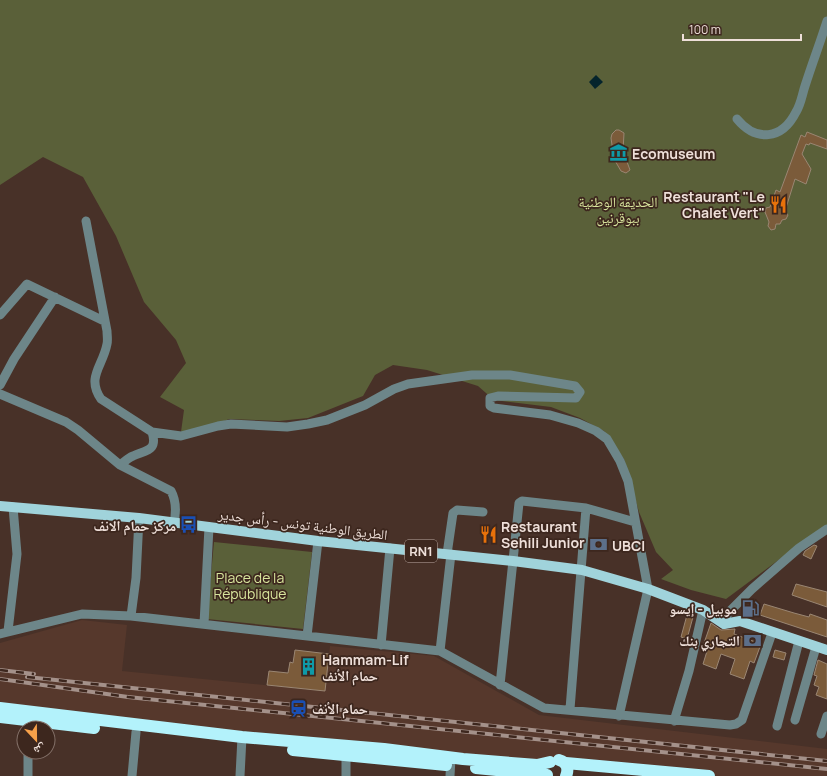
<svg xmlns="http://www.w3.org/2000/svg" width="827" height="776" viewBox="0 0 827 776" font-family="Manrope,'Noto Naskh Arabic',sans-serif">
<rect width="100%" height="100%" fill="#483128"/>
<path fill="#56382c" d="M82 620 127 625 122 671 325 691 330 646 434 656 539 715 827 749V776H719L577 765 574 759 535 765 0 706V643Z"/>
<path fill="#5a6039" d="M0 0H827V528L804 541 726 599 691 590 661 579 673 570 656 552 639 512 624 459 604 431 580 418 551 407 494 400 478 386 427 370 393 365 375 375 363 396 308 418 279 421 229 419 210 427 181 432 184 410 160 397 186 363 176 340 144 302 116 236 83 177 43 157 0 185Z
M214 542 312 552 303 629 207 619Z"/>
<path fill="#05242c" d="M596 75 603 82 595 89 589 82Z"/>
<path fill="#7b5b3a" stroke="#9a8673" d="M616 130H619L624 133 623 151 630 170 626 173 621 171 614 159 611 138 612 134Z
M807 132 827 140V149L810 143 809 145 806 144 802 154 811 169 806 184 795 179 785 211 788 215 786 219 782 220 780 224H776L775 229 771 230 768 226 769 222 765 212 766 208 770 207 776 190 780 192 801 135 805 137Z
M814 545 817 546 811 559 803 555 805 551Z
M796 584 827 592V607L792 595Z
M764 604 794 613 809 617 810 614 827 620V637L760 615Z
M687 615 693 617 687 639 681 637Z
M711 623 721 630 735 629 734 634 761 644 754 663 750 661 744 679 730 674 735 659 721 654 716 669 703 664 708 648 703 646Z
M295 650 329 654 325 691 267 685 269 671 288 673 290 662 293 663Z
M775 650 786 653 784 660 773 657Z
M818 660 827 664V699L816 695 819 687 814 685 817 676 814 675Z"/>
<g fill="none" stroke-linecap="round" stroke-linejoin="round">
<path stroke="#6d8689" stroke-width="9" d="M737 119C756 142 782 140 796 112 801 104 802 95 805 86 812 64 820 43 827 21
M86 221 107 331C107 335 108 340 107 344 103 366 86 377 101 399L152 432C158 451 146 450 133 456 128 458 124 462 120 465
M0 315 27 284 104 321
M0 385 14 359 55 297
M0 394 66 422 78 430 120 465 171 491C176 500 176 513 174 523
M152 432 181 436 218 426 231 424 287 427 308 424 327 420 365 405 394 389 408 384 472 375H510L575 386 580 392 576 398 498 396 490 398V406L494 408 550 415 578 423 596 431 607 439 620 461 628 481 648 589 619 716
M447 554 453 513 457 510 483 512
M131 616 136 578 139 518
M204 624 209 527
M724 624 728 613 752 589 799 548 827 529
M8 631 17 554 13 507
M0 634 82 614 131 616 440 651 544 708 730 725 736 724 742 720 772 633
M307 636 318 541
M381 645 390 548
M440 651 451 554
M500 685 519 503 522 501 586 508 635 522
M570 709 586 508
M795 720 816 647
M674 721 689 671 703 610
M777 726 799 641
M821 734 827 716
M28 752V776
M132 776 136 732
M240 776 242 737
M346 776V754
M450 776 451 758"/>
<path stroke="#a0d3db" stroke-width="10" d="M0 506 139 518 318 541 513 561 582 570 648 589 703 610 724 624 740 621 827 650"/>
<path stroke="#b3f2fb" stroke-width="12" d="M0 708 242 737 384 749 463 759 537 765 550 762
M0 717 94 728
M293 750 446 765
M559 760C567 762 569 769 566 776
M566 763 709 776
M476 768 547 775"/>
<defs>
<path id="rail" d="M0 670 34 674
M27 677 827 761
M0 679 128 697 827 769"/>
</defs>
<use href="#rail" stroke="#a4918a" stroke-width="4"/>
<use href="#rail" stroke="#3d271e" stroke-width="2.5" stroke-dasharray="8" stroke-linecap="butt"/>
</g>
<defs>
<symbol id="museum-bare" viewBox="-9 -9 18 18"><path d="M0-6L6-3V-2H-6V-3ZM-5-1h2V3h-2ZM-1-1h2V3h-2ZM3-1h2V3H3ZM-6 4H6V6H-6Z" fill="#0f9aa8" stroke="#3d271e" stroke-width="2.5" paint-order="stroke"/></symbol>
<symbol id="restaurant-bare" viewBox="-9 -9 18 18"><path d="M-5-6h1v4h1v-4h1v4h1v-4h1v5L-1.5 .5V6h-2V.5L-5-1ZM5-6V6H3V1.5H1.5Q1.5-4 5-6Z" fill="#e8710a" stroke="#3d271e" stroke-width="2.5" paint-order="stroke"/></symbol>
<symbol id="bus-bare" viewBox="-9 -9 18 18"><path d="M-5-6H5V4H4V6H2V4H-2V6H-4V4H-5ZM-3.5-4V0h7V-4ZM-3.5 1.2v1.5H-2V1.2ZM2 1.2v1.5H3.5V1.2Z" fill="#1a4fb4" stroke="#3d271e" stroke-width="2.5" paint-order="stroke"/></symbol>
<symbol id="bank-bare" viewBox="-9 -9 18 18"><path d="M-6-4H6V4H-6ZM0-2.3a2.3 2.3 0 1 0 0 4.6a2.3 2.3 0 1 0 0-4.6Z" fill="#5c6f8a" stroke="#3d271e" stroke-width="2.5" paint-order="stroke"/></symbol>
<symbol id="fuel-bare" viewBox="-9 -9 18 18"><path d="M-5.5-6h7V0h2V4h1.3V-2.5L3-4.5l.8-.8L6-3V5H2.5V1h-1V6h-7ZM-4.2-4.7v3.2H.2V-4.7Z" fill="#5c6f8a" stroke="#3d271e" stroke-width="2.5" paint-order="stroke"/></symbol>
<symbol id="building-bare" viewBox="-9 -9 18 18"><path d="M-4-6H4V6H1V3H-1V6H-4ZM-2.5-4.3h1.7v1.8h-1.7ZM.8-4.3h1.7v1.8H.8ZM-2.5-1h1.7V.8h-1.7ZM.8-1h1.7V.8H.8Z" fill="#0f9aa8" stroke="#3d271e" stroke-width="2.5" paint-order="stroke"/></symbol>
<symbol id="station-bare" viewBox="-9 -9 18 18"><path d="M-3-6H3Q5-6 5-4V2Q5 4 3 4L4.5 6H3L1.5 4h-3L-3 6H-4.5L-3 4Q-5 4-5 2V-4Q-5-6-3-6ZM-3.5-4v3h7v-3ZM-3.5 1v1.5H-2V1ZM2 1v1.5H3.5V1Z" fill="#1a4fb4" stroke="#3d271e" stroke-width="2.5" paint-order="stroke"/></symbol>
</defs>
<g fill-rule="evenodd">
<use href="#museum-bare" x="606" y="140" width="25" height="25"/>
<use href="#restaurant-bare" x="766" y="192" width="25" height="25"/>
<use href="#bus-bare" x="176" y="512" width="25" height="25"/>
<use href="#restaurant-bare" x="476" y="522" width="25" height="25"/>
<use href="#bank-bare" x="586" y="532" width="25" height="25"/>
<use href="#fuel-bare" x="738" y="596" width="25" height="25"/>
<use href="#bank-bare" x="740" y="628" width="25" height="25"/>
<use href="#building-bare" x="296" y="654" width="25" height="25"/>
<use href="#station-bare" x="286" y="696" width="25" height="25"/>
</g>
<g text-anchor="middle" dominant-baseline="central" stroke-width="3.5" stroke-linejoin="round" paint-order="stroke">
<rect fill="#3d271e" stroke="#b9a8a1" stroke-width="1" x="405" y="540" width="32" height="22" rx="3"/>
<g font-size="13" font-weight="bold" fill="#eedfd9">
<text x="421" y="551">RN1</text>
</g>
<g font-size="14" font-weight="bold" fill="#eedfd9" stroke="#3d271e" text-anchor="start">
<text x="632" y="153">Ecomuseum</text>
<text x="765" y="196" text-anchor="end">Restaurant "Le<tspan x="765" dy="16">Chalet Vert"</tspan></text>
<text x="176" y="525" text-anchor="end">مركز حمام الانف</text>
<text x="501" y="526">Restaurant<tspan x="501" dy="16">Sehili Junior</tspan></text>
<text x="612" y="545">UBCI</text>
<text x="737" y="608" text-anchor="end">موبيل - إيسو</text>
<text x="740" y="640" text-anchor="end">التجاري بنك</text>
<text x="322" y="659">Hammam-Lif<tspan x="322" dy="16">حمام الأنف</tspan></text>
<text x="312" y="708">حمام الأنف</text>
</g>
<g font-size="14" fill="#d7e49c" stroke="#3d271e">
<text x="618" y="201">الحديقة الوطنية<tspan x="618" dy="16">ببوقرنين</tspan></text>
<text x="250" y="577">Place de la<tspan x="250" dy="16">République</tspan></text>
</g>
<g font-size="14" fill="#eedfd9" stroke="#3d271e">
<text transform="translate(303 524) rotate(7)">الطريق الوطنية تونس - رأس جدير</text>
</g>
</g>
<g transform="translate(36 740) rotate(158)"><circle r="19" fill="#3d271e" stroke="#847169"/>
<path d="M0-3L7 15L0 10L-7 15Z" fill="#f7a14a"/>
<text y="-6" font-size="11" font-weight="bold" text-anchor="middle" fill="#eedfd9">ش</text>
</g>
<path d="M683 34v6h118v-6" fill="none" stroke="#eedfd9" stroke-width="2"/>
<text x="689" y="34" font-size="12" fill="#eedfd9" stroke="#3d271e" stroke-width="3" paint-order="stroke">100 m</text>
</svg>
